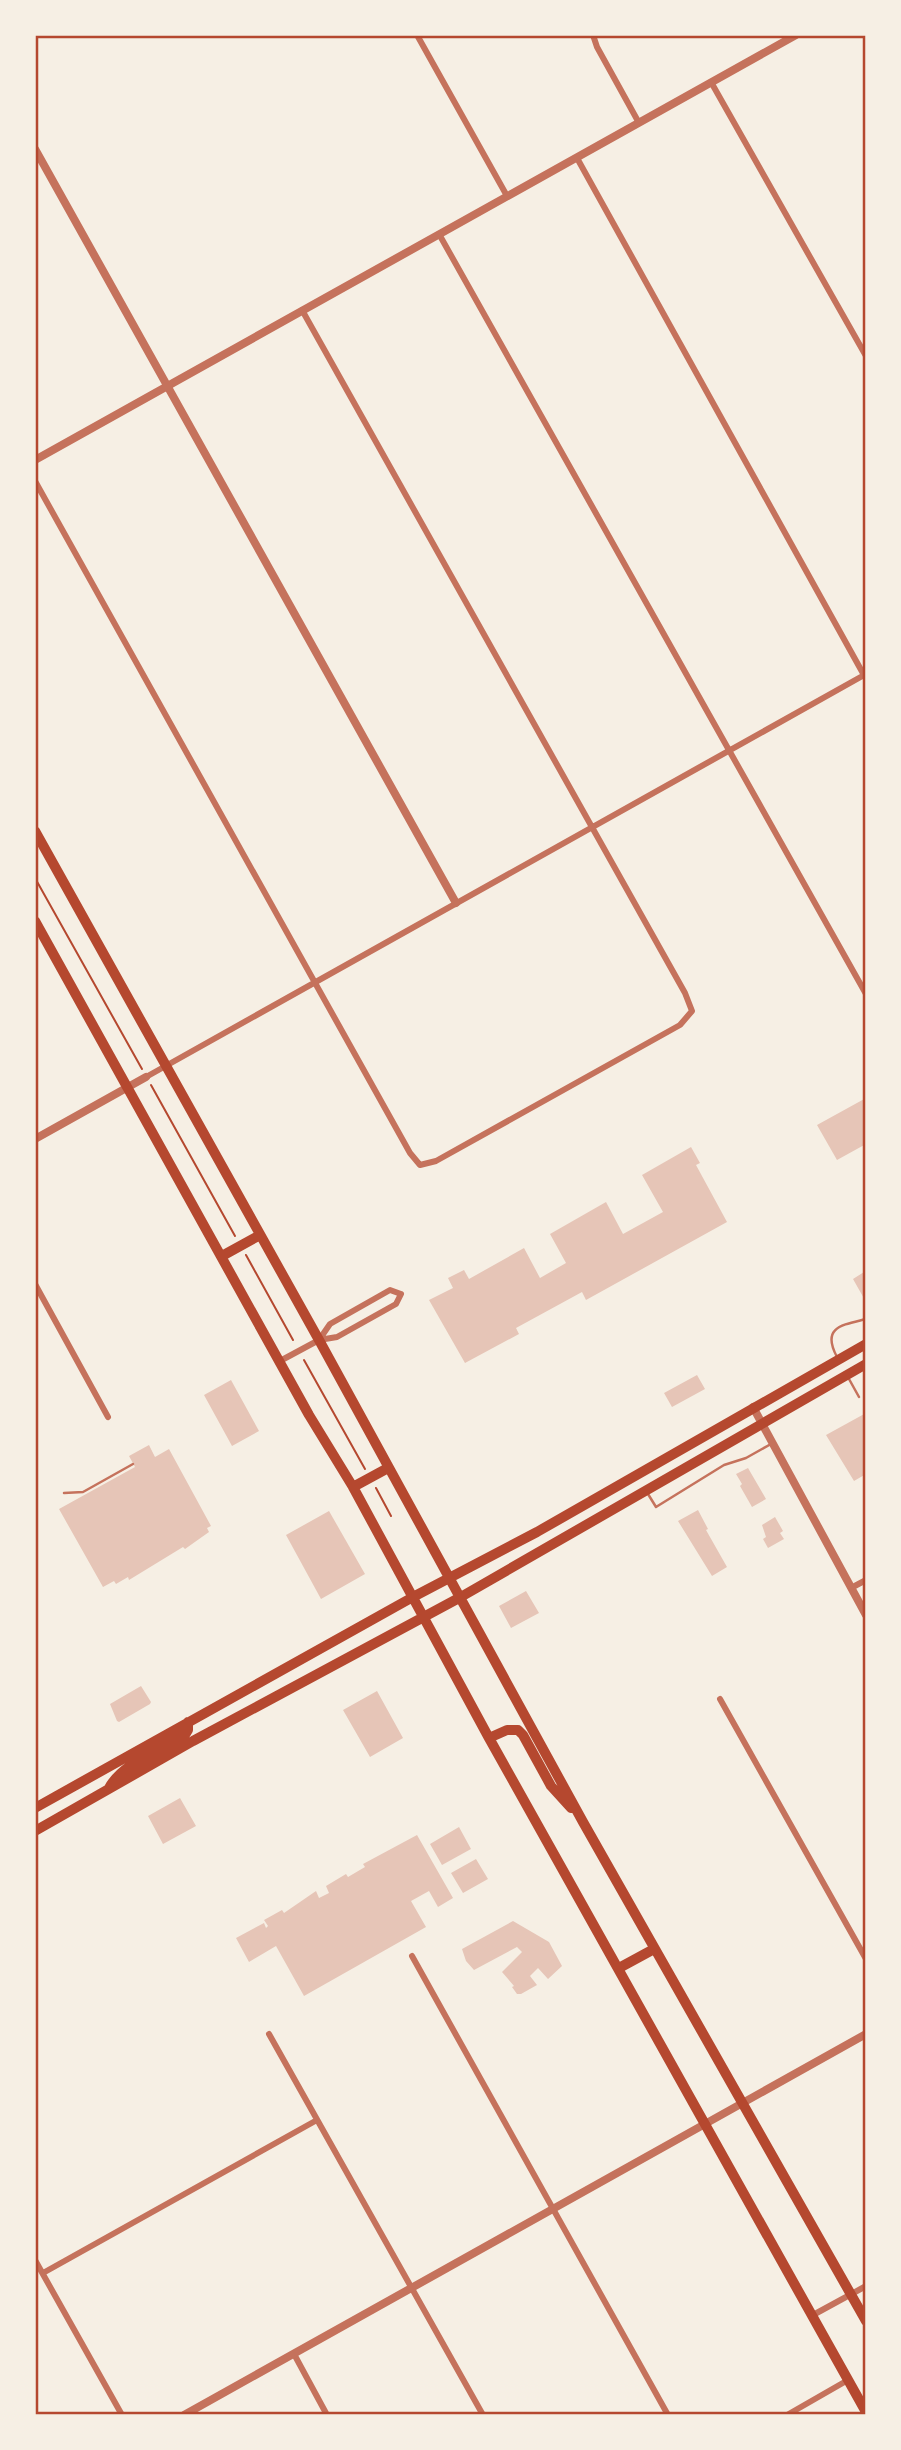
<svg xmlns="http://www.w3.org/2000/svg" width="901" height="2450" viewBox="0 0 901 2450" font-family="'Fira Sans',sans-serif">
<rect width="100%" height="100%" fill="#f6efe4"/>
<path fill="#e6c5b7" d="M866 1098V1144L837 1160 817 1125Z
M691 1147 700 1163 696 1165 727 1222 586 1300 582 1292 516 1328 519 1334 465 1363 429 1300 453 1288 448 1278 464 1270 469 1279 524 1248 540 1278 566 1263 550 1234 606 1202 623 1234 663 1212 642 1175Z
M864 1272 866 1276V1302L853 1279Z
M697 1375 705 1389 672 1407 664 1393Z
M231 1380 259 1431 232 1446 204 1395Z
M866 1413V1474L854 1481 826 1435Z
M149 1445 155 1457 169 1449 211 1526 207 1528 209 1532 185 1549 183 1547 129 1580 128 1577 116 1584 114 1581 103 1587 59 1509 135 1467 129 1456Z
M748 1468 766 1499 752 1507 740 1486 742 1484 736 1474Z
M698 1510 708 1529 706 1530 727 1567 712 1576 678 1521Z
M329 1511 365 1574 321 1599 286 1535Z
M775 1517 783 1531 780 1533 784 1539 768 1548 763 1539 766 1537 762 1525Z
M526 1591 539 1613 511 1628 499 1606Z
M141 1686 151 1702 150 1704 119 1722 117 1721 110 1704Z
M377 1691 403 1738 370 1757 343 1710Z
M180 1798 196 1826 163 1844 148 1816Z
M459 1827 471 1849 442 1865 430 1844Z
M417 1835 453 1898 438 1907 429 1891 411 1901 426 1927 304 1996 276 1946 249 1962 236 1938 264 1923 266 1928 268 1926 264 1920 282 1910 284 1913 316 1891 319 1898 329 1893 326 1886 346 1874 348 1877 365 1867 363 1864Z
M476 1859 488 1879 463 1893 451 1873Z
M513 1921 549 1942 562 1966 548 1979 538 1968 530 1976 537 1985 521 1994H517L512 1987 514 1986 502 1972 522 1952 517 1947 474 1970 466 1961 462 1949Z"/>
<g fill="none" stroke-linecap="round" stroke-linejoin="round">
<path stroke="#b5482f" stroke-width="2" d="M35 878 142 1069
M151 1085 235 1236
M246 1255 293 1340
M304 1360 365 1469
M376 1488 391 1516"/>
<path stroke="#c5725c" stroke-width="2.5" d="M837 1357C821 1327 842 1325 866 1319
M849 1379 859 1397
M64 1493 83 1492 133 1464
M648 1494 656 1507 724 1465 746 1458 771 1444"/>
<path stroke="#c5725c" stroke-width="6" d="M417 35 507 196
M593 35 597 47 639 123
M711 82 866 356
M577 158 865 677
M439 234 866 994
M35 481 410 1153 420 1165 436 1161 680 1025 692 1011 685 993 302 310
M146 1077 866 674
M35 1284 108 1417
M280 1361 319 1340 337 1337 396 1304 401 1294 390 1290 330 1324 319 1340
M851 1588 866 1580
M720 1699 866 1959
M412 1956 668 2415
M269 2034 483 2415
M35 2260 122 2415
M43 2273 317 2120
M813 2315 866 2286
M294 2354 327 2415
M787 2415 848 2380"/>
<path stroke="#c5725c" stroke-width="8" d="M35 149 456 903
M35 460 796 35
M35 1139 146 1077
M753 1407 866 1615
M184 2415 866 2034"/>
<path stroke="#b5482f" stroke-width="10" d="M35 831 319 1340 583 1822 866 2321
M35 921 309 1415 353 1487 489 1738 866 2412
M222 1256 260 1235
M353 1487 388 1468
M489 1738 507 1730H518L523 1735 551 1786 571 1808
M109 1788C123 1762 161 1751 185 1735L188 1730V1722
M35 1808 413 1597 537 1532 866 1344
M35 1831 193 1741 459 1598 866 1364
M619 1968 654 1949"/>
</g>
<rect width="901" height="2450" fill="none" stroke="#f6efe4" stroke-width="74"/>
<rect x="37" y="37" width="827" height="2376" fill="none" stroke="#b5482f" stroke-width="2.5"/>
</svg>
